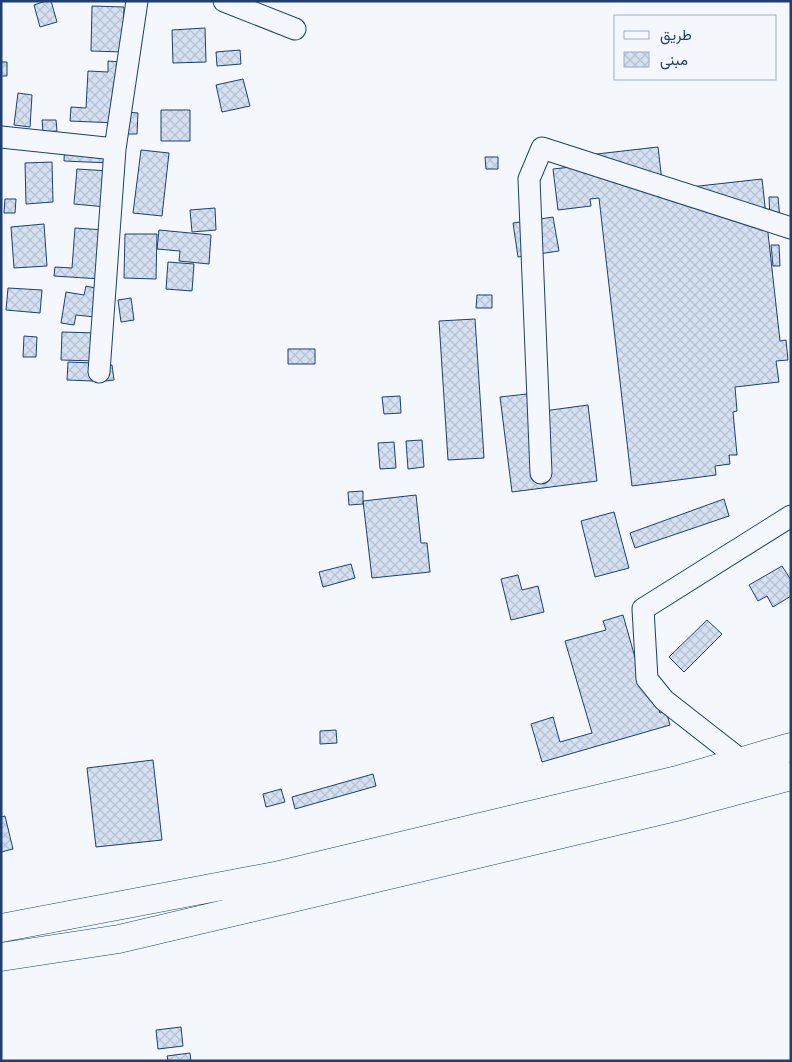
<svg xmlns="http://www.w3.org/2000/svg" width="792" height="1062" viewBox="0 0 792 1062" font-family="Arial,Vazirmatn,sans-serif">
<defs>
<pattern id="building-cross-hatch" width="8" height="8" patternUnits="userSpaceOnUse" patternTransform="scale(1.25)"><rect width="8" height="8" fill="#d5e0f0"/><path d="M0 0l8 8M0 8l8-8" fill="none" stroke="#b6c1d1"/></pattern>
</defs>
<rect width="100%" height="100%" fill="#f4f7fb"/>
<path fill="url(#building-cross-hatch)" stroke="#1d3f73" d="M46 1H51L57 22 40 27 34 5Z
M92 6 124 7 123 52 91 51Z
M205 28 206 62 173 63 172 30Z
M240 50 241 64 217 66 216 52Z
M108 61 120 62 117 123 70 121 71 107 86 108 88 71 108 72Z
M1 62H7V76H1Z
M243 79 250 106 222 112 216 85Z
M18 93 32 95 30 127 14 125Z
M161 110H190V141H161Z
M127 112 138 113 137 134H126Z
M42 120H56L57 131 43 132Z
M65 137 111 139 110 163 64 161Z
M658 147 663 190 762 179 780 341 786 340 788 360 776 361 779 382 735 387 737 411 733 412 737 455H729L730 464 715 466 716 475 632 486 599 198 590 199 591 206 558 210 553 169 589 165 588 155Z
M141 150 169 153 162 216 133 213Z
M485 157H498V169H486Z
M52 162 53 202 26 204 25 163Z
M77 169 109 171 106 207 74 204Z
M769 197H778L780 219H770Z
M5 199H16L15 213H4Z
M215 208 216 230 192 232 190 210Z
M553 217 559 251 518 257 513 223Z
M44 224 47 266 14 268 11 227Z
M75 228 104 230 101 279 54 276 55 267 72 268Z
M159 230 211 235 209 264 179 261 180 251 157 249Z
M125 234H157L156 279 124 278Z
M771 245H779L780 266H773Z
M168 262 194 264 192 291 166 289Z
M86 286 99 289 95 317 76 315 74 325 61 323 66 292 84 295Z
M8 288 42 290 40 313 6 310Z
M477 295H492V308H476Z
M131 298 134 320 121 322 118 300Z
M475 319 484 458 448 460 439 321Z
M62 332 97 333V361L61 360Z
M24 336 37 337 36 357H23Z
M288 349H315V364H288Z
M68 362 94 363 93 381 67 380Z
M112 365 114 380 97 382 95 367Z
M527 394 529 413 588 405 597 481 512 492 500 397Z
M400 396 401 413 384 414 382 397Z
M422 440 424 467 408 469 406 441Z
M394 442 396 468 380 469 378 443Z
M363 491V504L349 505 348 492Z
M416 495 421 543H427L430 572 372 578 363 501Z
M724 499 729 516 635 548 630 533Z
M614 512 629 568 595 577 581 521Z
M351 564 355 578 323 587 319 572Z
M782 566 791 580V596L773 607 767 596 758 601 749 585Z
M518 575 522 590 538 586 544 612 511 620 501 579Z
M623 615 636 661 644 658 660 713 666 711 670 725 542 762 531 724 553 717 560 742 592 733 565 641 606 630 603 621Z
M707 620 722 634 684 672 669 657Z
M336 730 337 743 320 744V731Z
M153 760 162 840 96 847 87 768Z
M373 774 376 786 295 809 292 797Z
M281 789 285 802 266 807 263 794Z
M5 816 13 849 1 852V817Z
M181 1027 183 1046 158 1049 156 1030Z
M190 1053 191 1061H168L167 1056Z"/>
<g fill="none" stroke-linecap="round" stroke-linejoin="round">
<defs>
<path id="minor" d="M224 1 295 29
M1 137 115 149
M99 372 115 149 137 1
M541 473 529 179 542 148 791 228
M742 761 664 700 647 679 643 609 791 516"/>
<path id="highway" d="M1 928 275 876 681 779 791 747
M1 957 119 939 672 808 791 776"/>
</defs>
<use href="#minor" stroke="#1d3f73" stroke-width="23"/>
<use href="#highway" stroke="#1d3f73" stroke-width="29"/>
<use href="#minor" stroke="#f4f7fb" stroke-width="21"/>
<use href="#highway" stroke="#f4f7fb" stroke-width="28"/>
</g>
<rect width="792" height="1062" fill="none" stroke="#1d3f73" stroke-width="5"/>
<rect x="614" y="15" width="162" height="65" fill="#f4f7fb" stroke="#9eadc5"/>
<rect x="624" y="31" width="25" height="8" fill="#f4f7fb" stroke="#9eadc5"/>
<text x="660" y="40" font-size="15" fill="#1d3f73">طريق</text>
<rect x="624" y="52" width="25" height="15" fill="url(#building-cross-hatch)" stroke="#9eadc5"/>
<text x="660" y="65" font-size="15" fill="#1d3f73">مبنى</text>
</svg>
